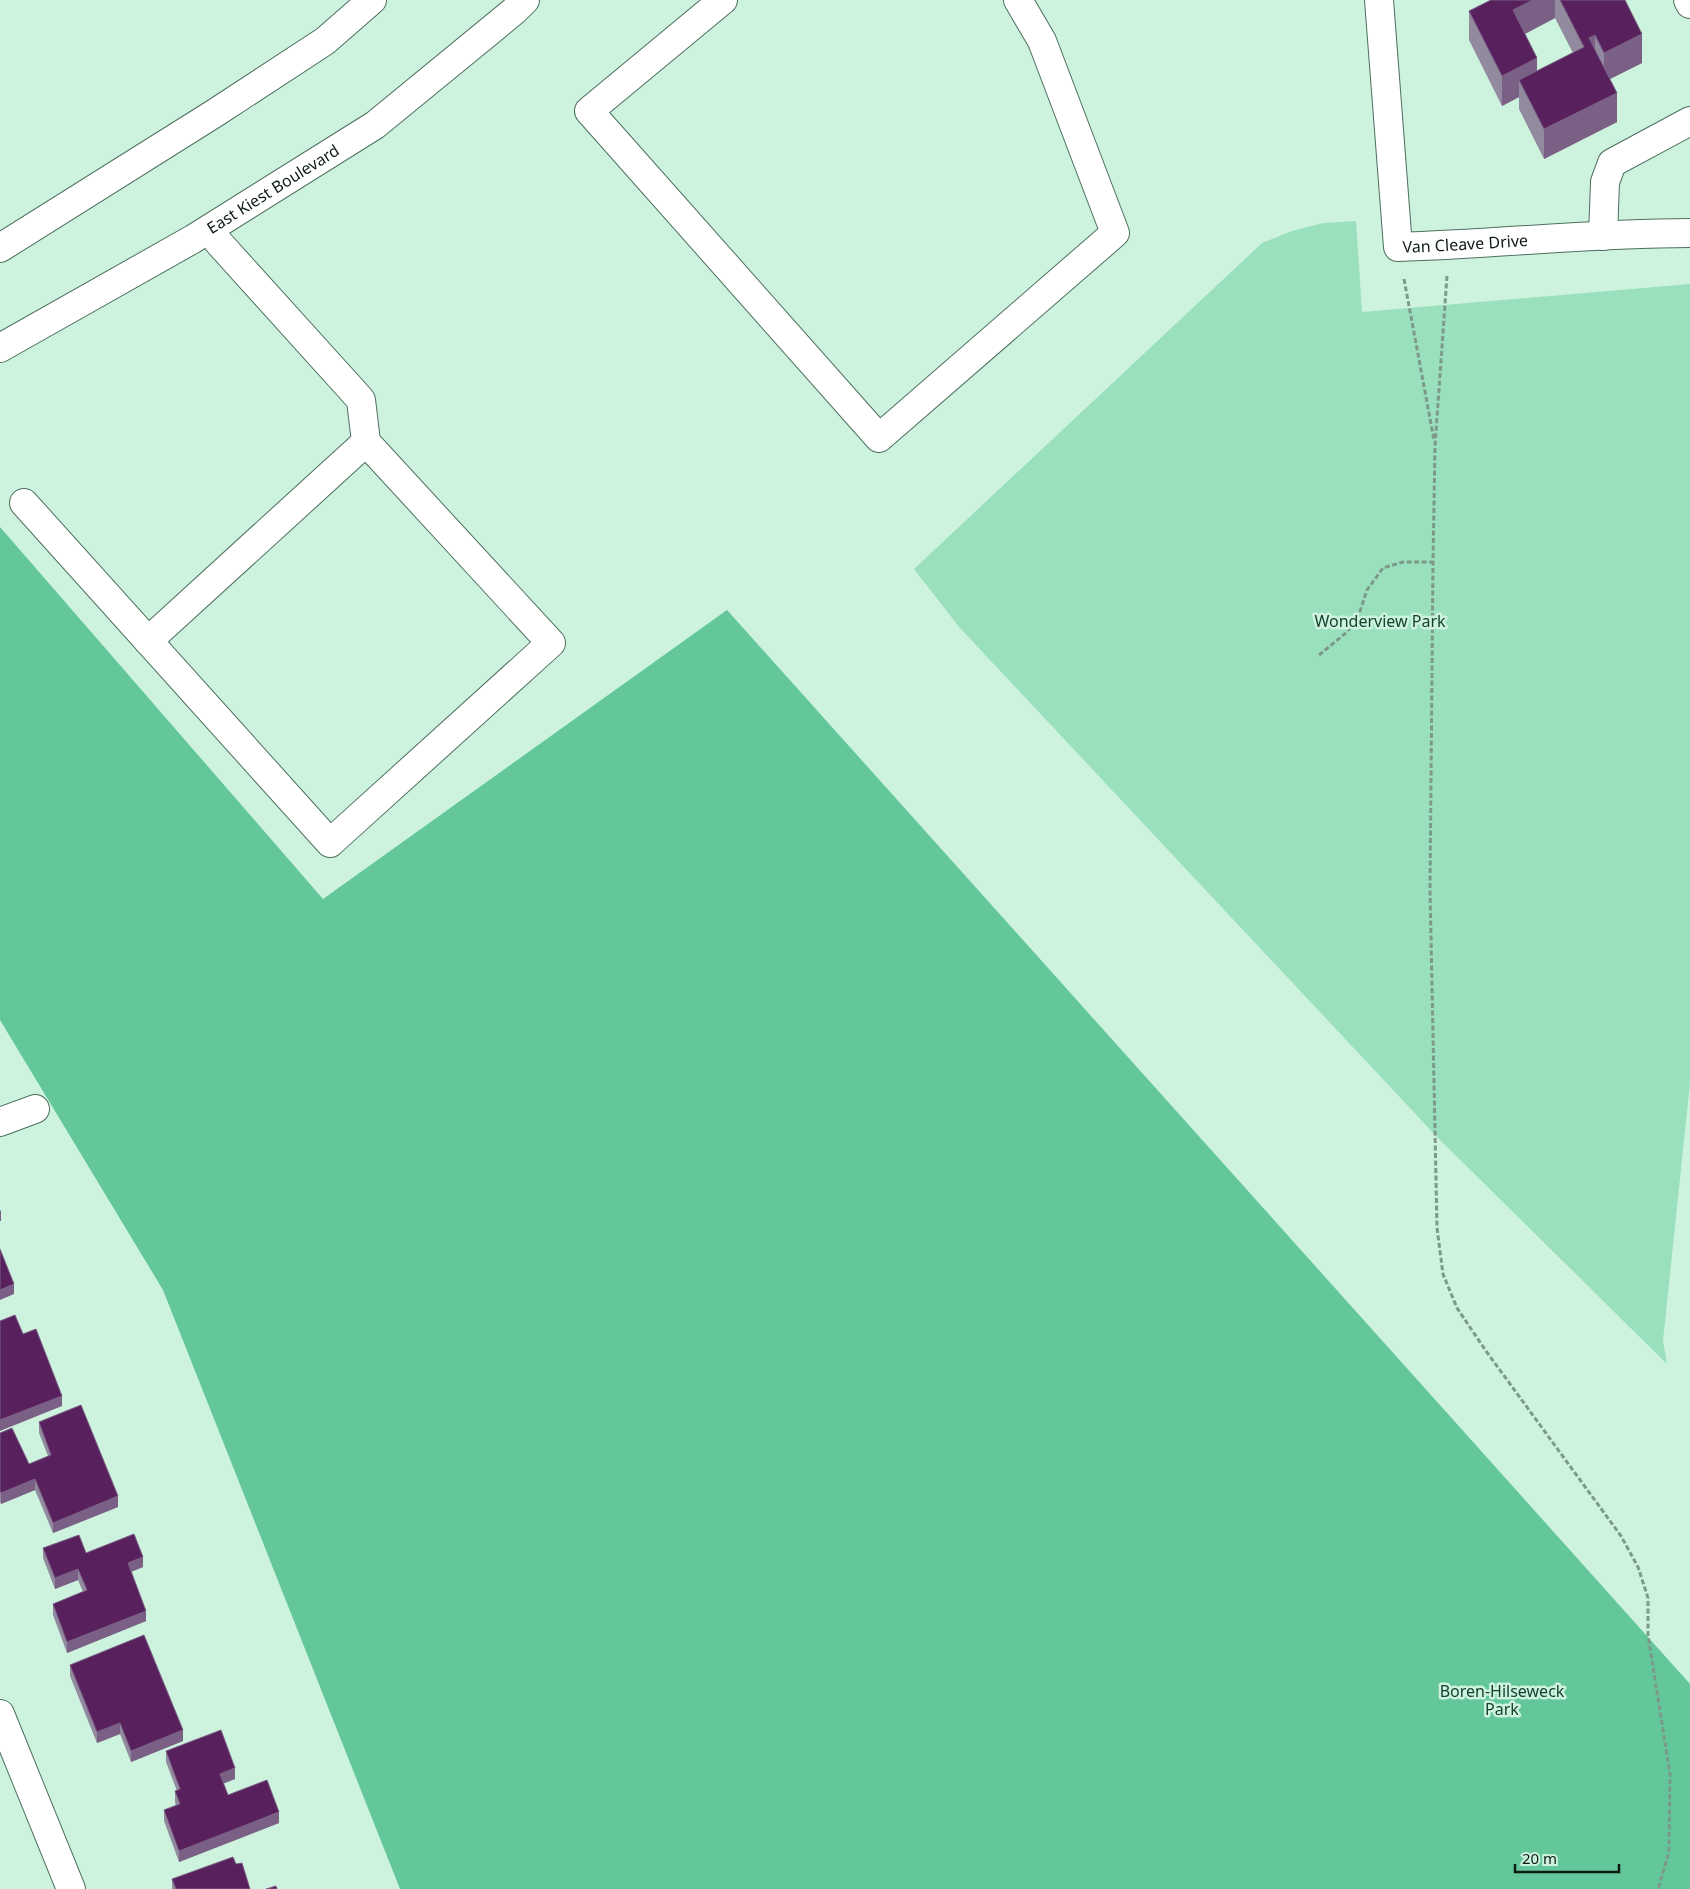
<svg xmlns="http://www.w3.org/2000/svg" width="1690" height="1889" viewBox="0 0 1690 1889" font-family="'Noto Sans',sans-serif">
<rect width="100%" height="100%" fill="#cdf3df"/>
<path fill="#9ae0bd" d="M1356 221 1362 312 1690 284V1083L1663 1341 1667 1364 1438 1138 960 628 914 569 1262 243 1292 231 1323 223Z"/>
<path fill="#63c79a" d="M0 527 323 899 727 610 1690 1684V1889H400L163 1290 0 1020Z"/>
<g fill="none" stroke-linecap="round" stroke-linejoin="round">
<defs>
<g id="minor">
<path d="M723 0 589 111 879 438 1115 233 1042 41 1018 0"/>
<path id="s1" d="M1379 0 1398 247C1496 244 1593 233 1690 233"/>
<path d="M1688 0 1690 4"/>
<path d="M1603 236 1605 182 1612 163 1690 121"/>
<path d="M24 503 330 843 551 643 366 442 361 400 220 244 209 230"/>
<path d="M148 641 366 442"/>
<path d="M0 1122 35 1109"/>
<path d="M0 1714 71 1889"/>
</g>
<g id="major">
<path d="M0 248 215 113 325 41 372 0"/>
<path id="s2" d="M0 348 193 239 375 125 514 11 525 0"/>
</g>
</defs>
<use href="#minor" stroke="#4d6f5e" stroke-width="30"/>
<use href="#major" stroke="#4d6f5e" stroke-width="30"/>
<path stroke="#7d998a" stroke-width="3" stroke-dasharray="5 2.5" stroke-linecap="butt" d="M1447 276 1435 446 1433 562 1430 889 1437 1228 1443 1274 1457 1308 1486 1351 1621 1536 1638 1567 1648 1598V1635L1670 1774 1669 1852 1658 1889
M1404 279 1434 440
M1319 655 1347 632 1358 617 1367 590 1383 568 1403 562H1433"/>
<use href="#minor" stroke="#fff" stroke-width="28"/>
<use href="#major" stroke="#fff" stroke-width="28"/>
</g>
<path fill="#928a9e" fill-rule="evenodd" d="M1491 0H1625L1642 63 1610 79 1617 122 1544 159 1519 109V97L1502 106 1469 40V11ZM1555 18 1573 53 1537 71 1525 34Z
M39 1422 118 1507 53 1533 35 1490 1 1504 0 1502V1433L29 1464 48 1456 39 1433Z
M43 1548 86 1553 143 1567 131 1572 146 1621 67 1653 53 1615V1604L83 1592 78 1580 55 1589 43 1558Z
M70 1665 183 1741 131 1762 120 1734 97 1743 70 1676Z
M166 1751 235 1779 223 1783 228 1795 279 1823 179 1862 164 1821V1810L176 1805 175 1802V1791H177L166 1762Z
M236 1864 250 1889H172V1879Z"/>
<path fill="#7b6085" d="M1533 0H1555V18L1513 40V10Z
M1642 34V63L1604 82V53Z
M1595 35V65L1589 38Z
M1537 58V88L1519 80V97L1502 106V76Z
M1617 93V122L1544 159V129Z
M1 1210V1221H0V1211Z
M14 1284V1294L0 1300V1290Z
M62 1396V1406L0 1431V1420Z
M35 1479V1490L1 1504V1493Z
M118 1496V1507L53 1533V1523Z
M143 1557V1567L128 1573V1563Z
M78 1569V1580L55 1589V1578Z
M146 1611V1621L67 1653V1642Z
M120 1723V1734L97 1743V1732Z
M183 1730V1741L131 1762V1751Z
M235 1768V1779L220 1785V1774Z
M279 1812V1823L179 1862V1851Z"/>
<path fill="#58215e" stroke="#7b6085" d="M1491 0H1533L1513 10 1537 58 1502 76 1469 11Z
M1560 0H1625L1642 34 1604 53 1595 35 1589 38 1617 93 1544 129 1519 80 1584 47Z
M0 1249 14 1284 0 1290Z
M15 1315 23 1334 36 1329 62 1396 0 1420V1321Z
M81 1405 118 1496 53 1523 35 1479 1 1493 0 1491V1433L12 1428 29 1464 51 1455 39 1422Z
M134 1534 143 1557 128 1563 146 1611 67 1642 53 1604 87 1590 78 1569 55 1578 43 1548 79 1535 86 1553Z
M144 1635 183 1730 131 1751 120 1723 97 1732 70 1665Z
M221 1730 235 1768 220 1774 228 1795 267 1780 279 1812 179 1851 164 1810 180 1804 175 1791 180 1789 166 1751Z
M233 1857 236 1864 242 1863 250 1889H176L172 1879Z
M276 1886 277 1889H266Z"/>
<g text-anchor="middle" dominant-baseline="central" stroke-width="5" stroke-linejoin="round" paint-order="stroke">
<g font-size="16" fill="#0e1c16" stroke="#cdf3df">
<text stroke="none"><textPath href="#s2" startOffset="316">East Kiest Boulevard</textPath></text>
<text stroke="none"><textPath href="#s1" startOffset="315">Van Cleave Drive</textPath></text>
</g>
<g font-size="16" fill="#15412e" stroke="#cdf3df">
<text x="1380" y="621">Wonderview Park</text>
<text x="1502" y="1691">Boren-Hilseweck<tspan x="1502" dy="18">Park</tspan></text>
</g>
</g>
<path d="M1515 1864v8h104v-8" fill="none" stroke="#0e1c16" stroke-width="2.5"/>
<text x="1522" y="1864" font-size="15" fill="#0e1c16" stroke="#cdf3df" stroke-width="4" paint-order="stroke">20 m</text>
</svg>
